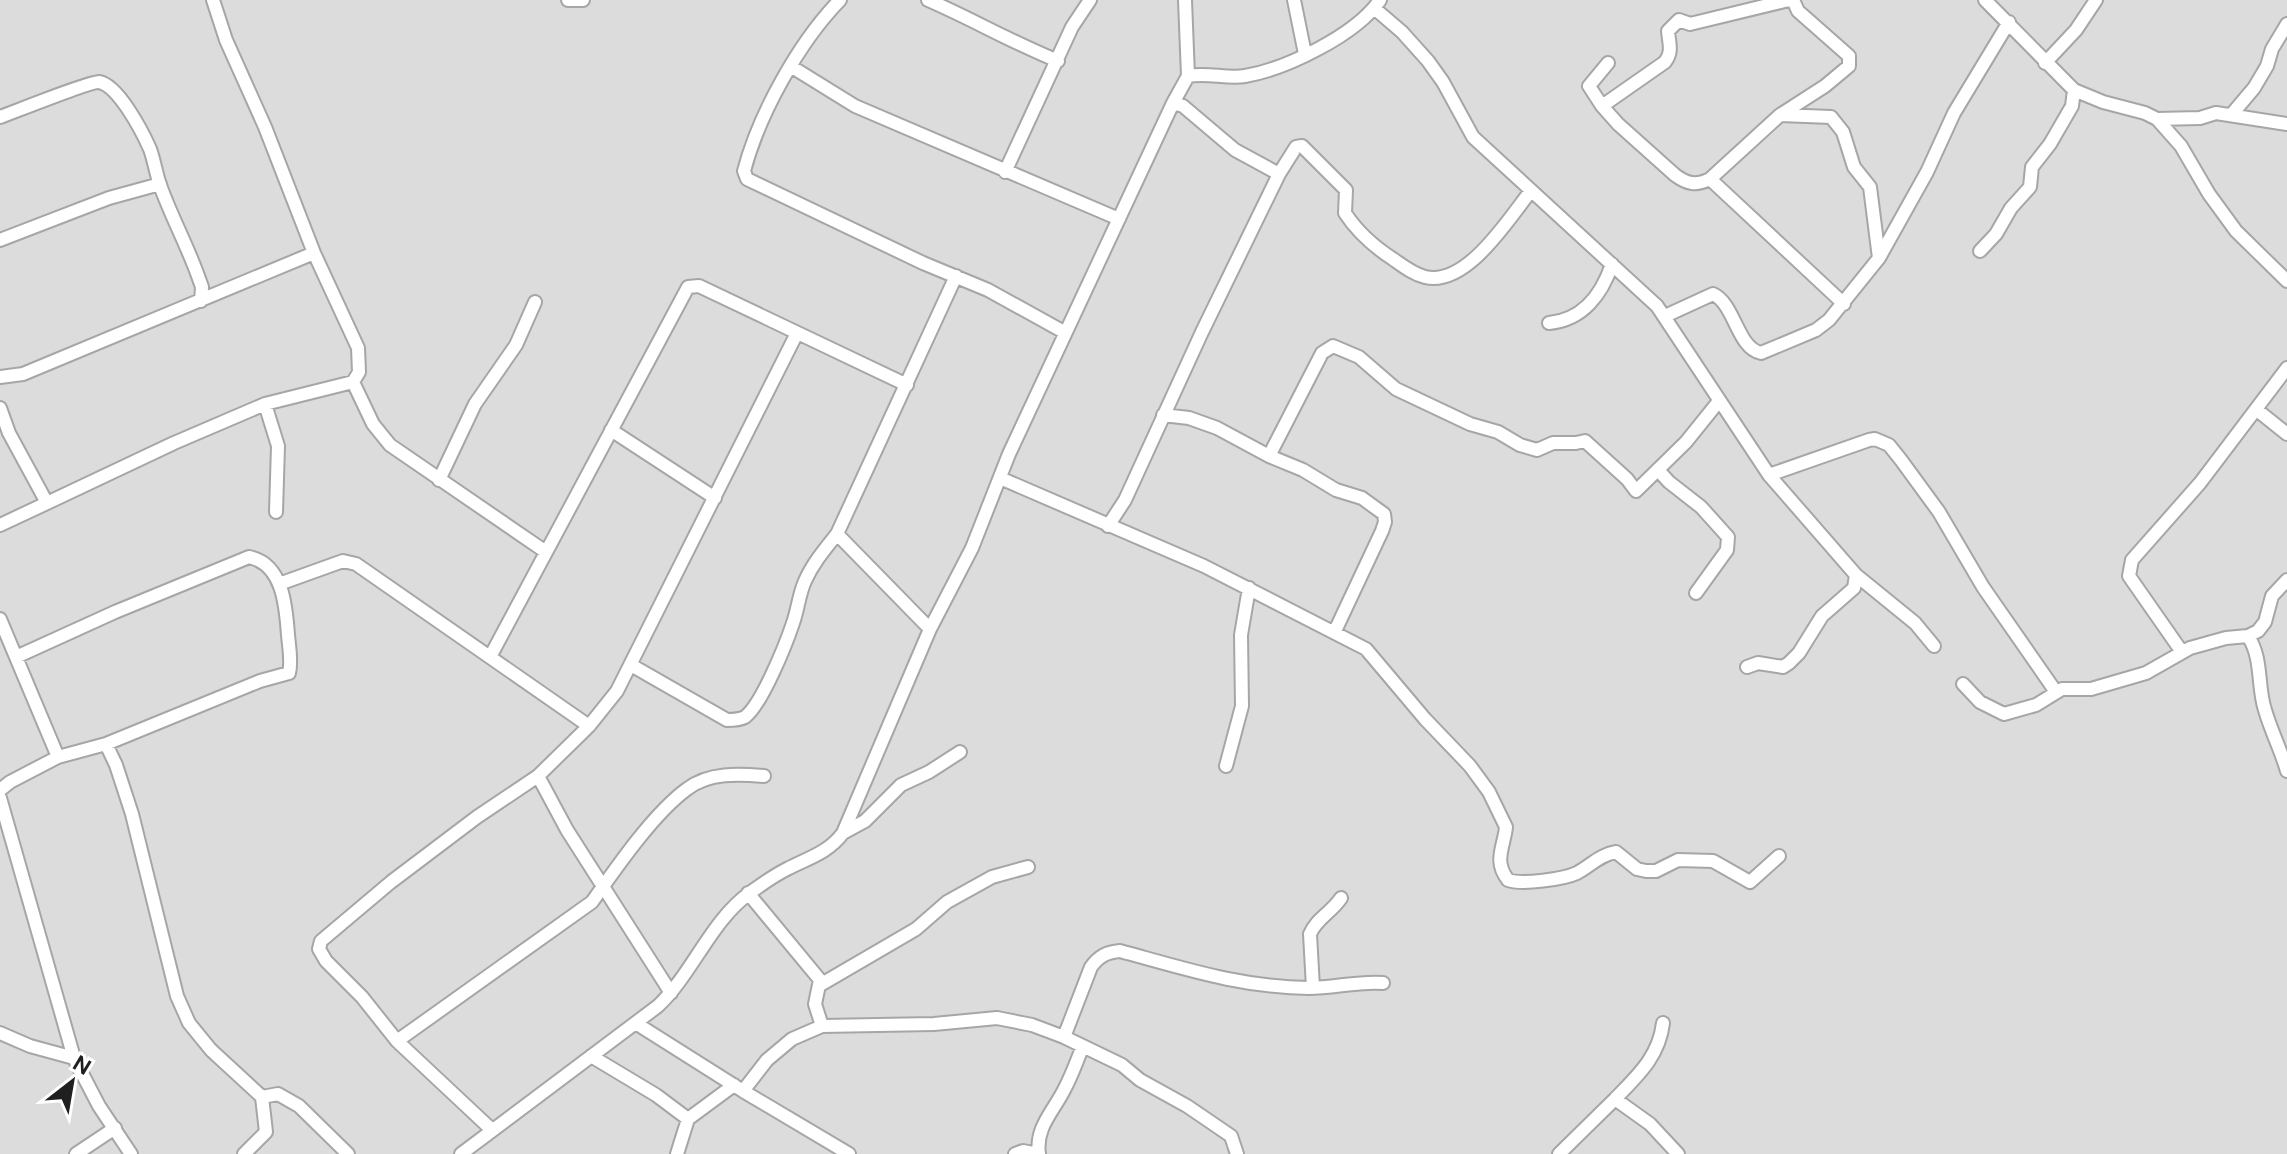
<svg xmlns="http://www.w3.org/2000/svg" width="2287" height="1154" viewBox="0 0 2287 1154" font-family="'DM Sans',sans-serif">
<rect width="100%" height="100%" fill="#efece5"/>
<path fill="#dddcdc" d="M0 0H2287V1154H0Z"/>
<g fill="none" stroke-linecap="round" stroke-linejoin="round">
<defs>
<path id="minor" d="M568 0H583
M840 0C799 42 759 114 744 171L747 179 923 263 988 290 1064 332
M928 0C972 19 1013 43 1058 61
M1294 0 1305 54
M1985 0 2074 90 2103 102 2145 113 2157 119 2200 118 2216 113 2287 124
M1374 8 1402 32 1428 61 1443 82 1473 137 1657 306 1769 475 1856 575 1915 623 1934 646
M1608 63 1589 86 1602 106 1618 124 1675 175C1687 184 1696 186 1710 179L1780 115 1825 86 1849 66V56L1798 11 1793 0
M2045 63 2076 30 2096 0
M792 67 855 106 1119 219
M1188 76C1207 72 1226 79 1245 76 1286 69 1356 35 1380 0
M1173 103 1183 106 1235 150 1279 174
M1602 106 1665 62C1673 52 1669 43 1668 31L1679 20 1690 24 1789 0
M2232 114 2254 88 2267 66 2272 49 2287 24
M1780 115 1831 117 1843 132 1854 167 1870 187 1879 258
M0 117C14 112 91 81 99 82 118 85 142 131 150 149 154 160 156 173 160 185 171 216 187 245 198 276L202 287 201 301
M2157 119 2181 146 2209 194 2236 231 2287 281
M1005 172 1072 27 1090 0
M1710 179 1844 304
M0 240 109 198 160 184
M1980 251 1996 234 2011 208 2030 187 2032 167 2050 144 2072 106 2074 90
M1665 316 1713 294C1735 304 1737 348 1761 353L1816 330 1829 320 1879 258 1927 172 1954 113 2009 22
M1549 323C1583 320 1602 294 1612 264
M0 377 23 374 314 253
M353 382 373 424 390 445 546 552
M265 404 278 446 276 512
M0 408 9 433 47 503 0 525
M2257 410 2287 434
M1163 415 1189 418 1217 428 1269 456 1303 470 1336 490 1362 498 1384 514 1385 522 1382 531 1335 631
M611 430 715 498
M1269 456 1322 353 1333 346 1359 357 1396 389 1470 424 1498 432 1520 445 1537 450 1553 443H1576L1585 441 1627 479 1636 491 1686 442 1719 401
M1658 470 1669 482 1701 507 1728 537 1727 550 1696 593
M1769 475 1869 440 1875 439 1889 445 1901 460 1939 512 1983 587 2056 692
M1000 478 1204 566 1366 649 1425 719 1470 766 1489 792 1506 827C1504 847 1493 861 1508 880 1522 885 1564 879 1577 873 1590 866 1601 854 1616 852L1637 869 1646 871H1656L1678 860 1713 861 1750 882 1779 856
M439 480 475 404 516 345 535 302
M47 503 174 443 265 404 353 382 359 372 358 348 314 253 265 127 226 40 213 0
M1108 526 1125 500 1202 332 1279 174 1296 147 1302 146 1346 190 1345 213C1358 233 1373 246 1393 259 1403 266 1413 274 1425 277 1466 287 1508 220 1530 192
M837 534 930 629
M279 584 343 561 356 564 589 726
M0 619 58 757 106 744
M2248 636C2263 659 2257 686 2265 710 2271 731 2281 750 2287 771
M2182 652 2129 576 2132 560 2200 483 2287 368
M16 657 115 612 249 557C283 564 286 606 288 635 289 647 292 661 289 673L260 681 106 744 116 765 132 814 177 996 189 1023 211 1050 262 1097 266 1132 244 1154
M490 657 688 287 699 286 907 385
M631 665 727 720C733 720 739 720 745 717 762 704 786 644 793 623 798 609 799 594 805 581 813 563 825 549 837 534L956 276
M1747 667 1758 663 1783 667 1789 663 1799 653 1822 616 1854 588 1856 575
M1963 684 1980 702 2004 714 2036 705 2062 689H2091L2146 673 2190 648 2226 638 2248 636 2258 631 2265 622 2272 596 2287 580
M1226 766 1242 706 1241 635 1249 588
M538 776 567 830 671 993
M0 790 10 782 58 757
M0 798 74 1058 99 1106 131 1154
M843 833 865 821 901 785 929 772 960 752
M748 893 820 980 815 1004 822 1026
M820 985 916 929 947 902 992 877 1028 867
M1313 988 1310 934C1316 919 1332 912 1341 898
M637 1024 743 1091 849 1154
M0 1033 30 1046 74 1058
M1064 1037 1091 967C1099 956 1107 952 1120 951 1186 969 1240 987 1309 988 1334 988 1358 981 1383 983
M397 1041 592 902C616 868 653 814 687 789 709 772 739 774 764 776
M591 1056 656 1095 688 1119 677 1154
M743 1091 767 1060 792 1039 822 1026 934 1024 997 1018 1032 1025 1064 1037 1122 1065 1140 1080 1187 1106 1231 1136 1237 1154
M262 1097 278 1094 299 1106 348 1154
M1615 1099C1637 1076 1659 1057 1663 1023
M688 1119 734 1085
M492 1130 397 1041 362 997 326 961 319 949 321 941 391 882 477 817 538 776 589 726 617 691 796 335
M76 1154 115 1128
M461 1154 658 1006C693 973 711 920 751 892 762 884 775 875 787 869 808 858 828 853 843 833L930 629 972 548 1009 454 1173 103 1188 76 1185 0
M1015 1154 1023 1151 1038 1154
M1039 1154C1035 1127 1054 1111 1065 1088 1072 1075 1077 1060 1083 1046
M1559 1154 1615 1099 1650 1124 1678 1154"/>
</defs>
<use href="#minor" stroke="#a6a6a6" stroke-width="16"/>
<use href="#minor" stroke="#fff" stroke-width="12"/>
</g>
<g transform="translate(72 1082) rotate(31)" stroke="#ffffff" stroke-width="6" paint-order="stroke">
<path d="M0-6L14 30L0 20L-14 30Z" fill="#1f1f1f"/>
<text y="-12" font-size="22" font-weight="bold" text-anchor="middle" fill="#1f1f1f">N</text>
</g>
</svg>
